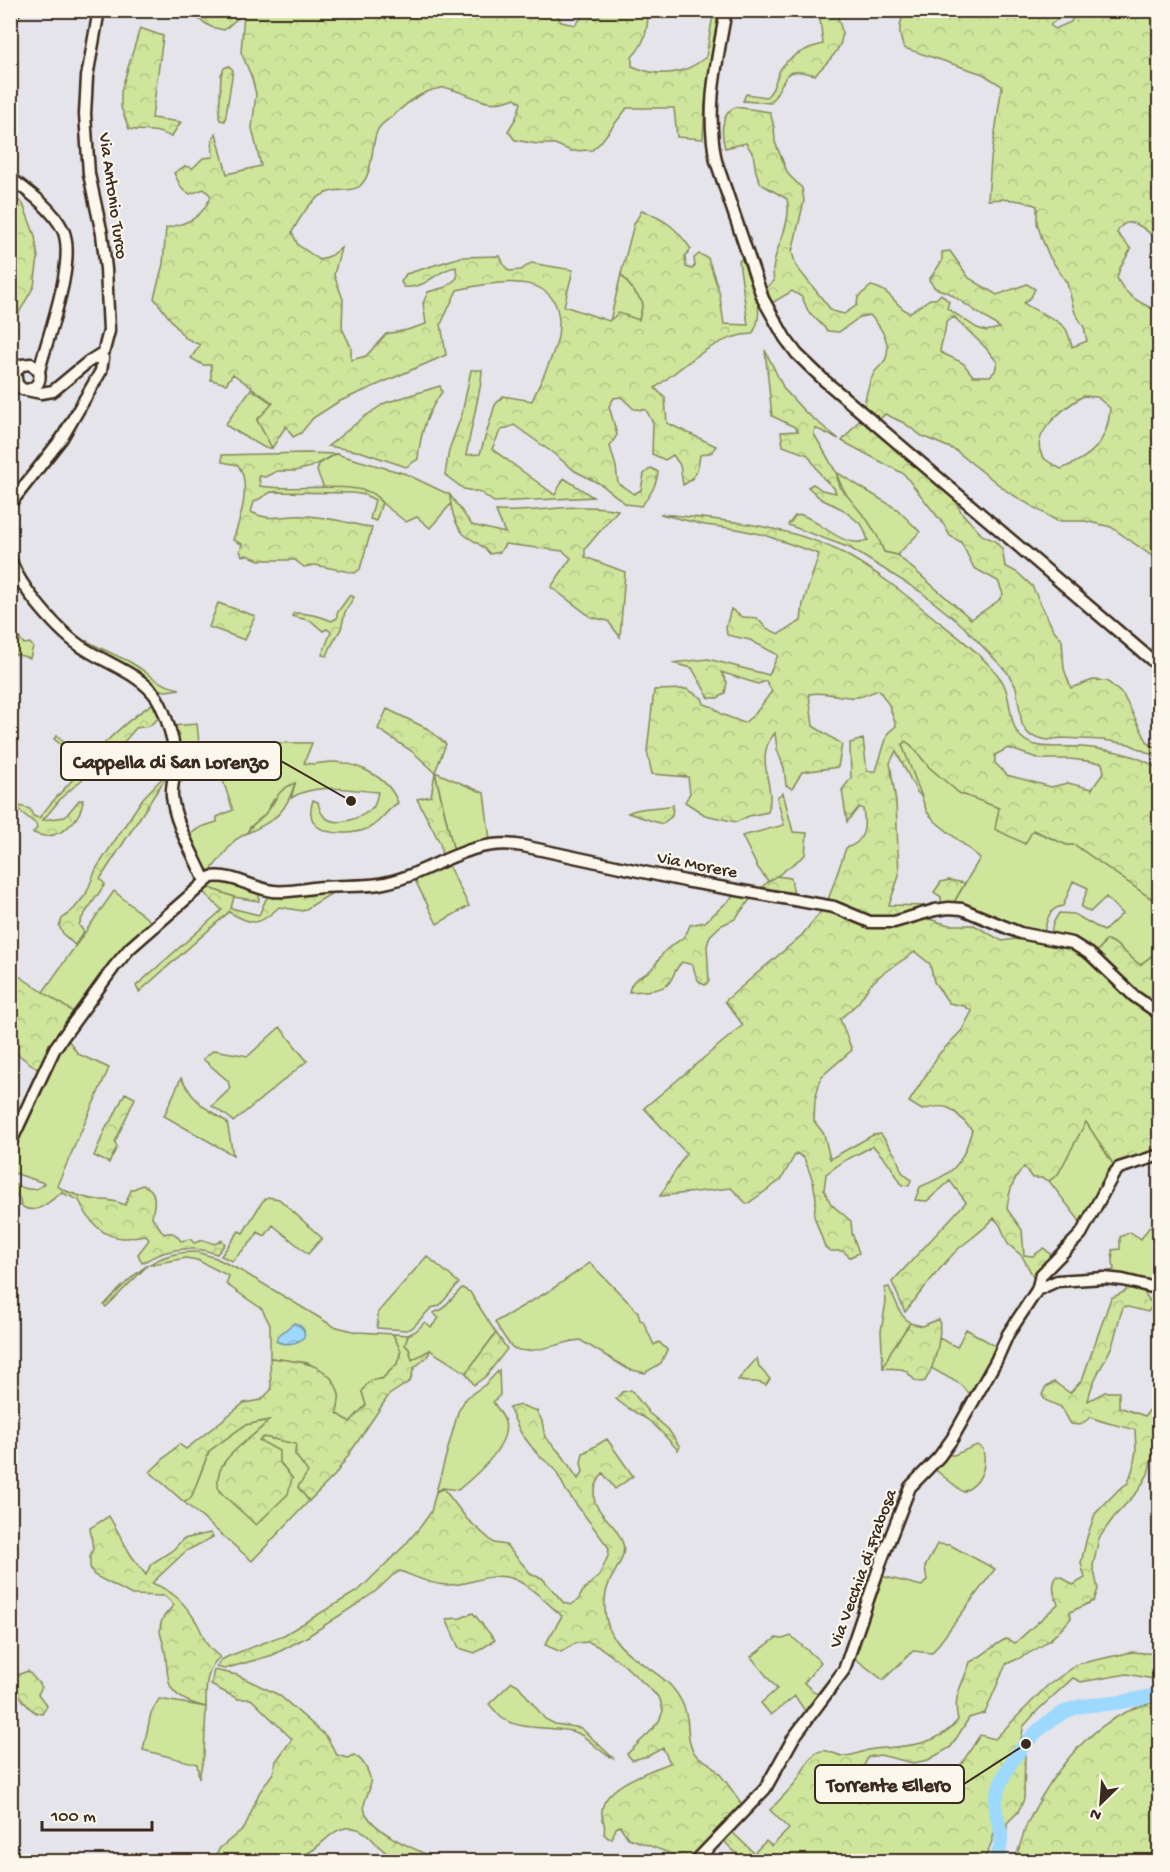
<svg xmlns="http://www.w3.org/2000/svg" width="1170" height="1872" viewBox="0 0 1170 1872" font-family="'Gochi Hand',sans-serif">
<defs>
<pattern id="forest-crowns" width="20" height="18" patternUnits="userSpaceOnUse" patternTransform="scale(1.5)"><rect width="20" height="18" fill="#cee59b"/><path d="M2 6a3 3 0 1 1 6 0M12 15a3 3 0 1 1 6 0" fill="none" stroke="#b2c585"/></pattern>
<pattern id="water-waves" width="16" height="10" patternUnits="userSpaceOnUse" patternTransform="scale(1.5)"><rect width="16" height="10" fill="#9dd9fe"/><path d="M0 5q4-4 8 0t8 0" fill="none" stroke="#88bad9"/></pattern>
</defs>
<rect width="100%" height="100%" fill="#e4e4ea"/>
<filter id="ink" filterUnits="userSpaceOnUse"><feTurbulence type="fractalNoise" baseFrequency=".0167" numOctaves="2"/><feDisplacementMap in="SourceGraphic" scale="12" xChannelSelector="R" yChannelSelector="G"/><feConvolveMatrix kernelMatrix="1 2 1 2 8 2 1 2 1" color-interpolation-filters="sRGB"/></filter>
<g filter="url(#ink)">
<path fill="#cee59b" stroke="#84885c" stroke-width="1.5" d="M621 274 643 303 639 320 610 321Z
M251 389 273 404 257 420 272 448H265L225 425Z
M336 454 406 474 450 495 451 504 430 528 417 517 406 522 382 503 374 494 355 489 324 488 317 471 319 464Z
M836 472 897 509 920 532 897 555 884 552C872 523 845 502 836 472Z
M197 724 199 742 312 743 304 763C314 766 324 761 336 762 361 764 390 779 398 803 387 809 381 822 369 828 354 835 313 838 311 814 310 810 312 804 313 800L318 802C319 806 320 812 323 815 334 829 365 818 374 806 376 802 377 796 378 792 349 790 316 782 291 798L295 784 274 799 264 816 250 827 247 833 235 840 211 870 205 871 190 839V834L201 827 217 822V817L233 810 222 778 216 773 211 775 209 779 204 780 201 768 184 776 185 780 178 783C184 759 181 749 172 726Z
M905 741 911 745 929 767 959 792 999 808 1025 844 1032 830 1067 845H1075L1159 904V927L1155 953 1140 965 1114 943 1106 940 1096 953 1084 944 1051 933 1053 923 1059 913 1074 914 1104 931 1122 914 1106 897 1090 912 1081 907 1088 888 1073 881 1063 906C1049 908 1047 919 1044 932L1020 928 962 903 954 902 980 858 936 822 927 812 902 745Z
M435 772 484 793 490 840 454 852Z
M783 793 793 832 807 833 805 855 769 882 758 868 742 836 784 825 777 797Z
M447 863 469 906 437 924 414 878Z
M221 881 229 882 259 893V901L234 897 207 887 214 883Z
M114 891 155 925 76 1014 43 992Z
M280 1027 307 1061 233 1122 230 1118 212 1106 230 1089 228 1081 203 1059 214 1050 248 1056Z
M66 1037 78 1054 109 1068 57 1186 64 1190 62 1193C49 1200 38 1217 21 1206L20 1199 11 1189 13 1184C24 1188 36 1194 44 1183L11 1172 10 1150Z
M181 1078 192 1095 204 1107 227 1122 233 1155 164 1116Z
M1086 1121 1115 1167 1082 1224 1049 1181 1058 1174Z
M268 1197 279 1199 322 1238 308 1254 273 1225 265 1236 258 1232 253 1240 232 1261 221 1256 239 1231 243 1233 262 1202Z
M1150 1226 1159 1240V1286L1093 1275 1114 1270 1112 1250 1120 1249V1237L1130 1232 1141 1239Z
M197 1252 216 1258 245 1273 333 1326 357 1332 393 1334 401 1351 397 1364 382 1379H374L362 1392 366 1405 350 1422 337 1413 339 1395 309 1363 270 1358V1325L262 1309 226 1284 229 1276 197 1260 186 1258 148 1265 106 1307 104 1305C131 1277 155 1250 197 1252Z
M427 1256 459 1283 439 1306 431 1308 412 1328 407 1330 377 1328 378 1312Z
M590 1263 638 1312 640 1320 643 1321 654 1345 659 1342 667 1350 661 1363 645 1373 628 1369 580 1340C564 1341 523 1359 511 1346 505 1339 500 1330 495 1322L549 1291Z
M889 1287 902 1315 910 1323 891 1351 883 1368 881 1331 886 1302 885 1288Z
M462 1288 470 1292 496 1333 466 1373 430 1350 412 1360 409 1349 405 1345 408 1335 416 1331 425 1322 431 1327 439 1318 433 1313 441 1310Z
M966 1329 999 1348 972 1396 960 1384 931 1368 939 1338 957 1347Z
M757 1358 759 1367 770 1379 766 1385C754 1379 746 1384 738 1380Z
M499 1370 500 1395 493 1402C497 1408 503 1415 505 1422 511 1446 474 1477 458 1490L443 1488 436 1492 458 1412 466 1398 486 1384Z
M270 1420 227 1459 222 1465 292 1478 279 1461 259 1440 264 1437 296 1444 295 1454 309 1472 298 1487 309 1501 252 1561 184 1502 191 1498 209 1451 245 1425Z
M977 1445 983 1449C987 1468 981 1484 963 1492L933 1468 944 1455H954Z
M937 1544 950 1545 995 1569 932 1653 913 1651 883 1680 852 1656 881 1576 922 1586 927 1580 925 1567Z
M791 1636 821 1662 804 1683 817 1694 847 1657 807 1714 795 1696 771 1715 761 1703 777 1689 751 1657 776 1638 783 1639Z
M512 1682 518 1685 545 1719 555 1724 581 1728 613 1758C601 1755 588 1736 575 1732 554 1726 520 1731 502 1718 497 1714 493 1708 489 1704Z
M159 1699 206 1707 204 1755 199 1778 197 1764 143 1750 151 1713Z"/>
<path fill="url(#forest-crowns)" stroke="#84885c" stroke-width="1.5" fill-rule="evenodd" d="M555 10 561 22 575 25 586 13 600 16 603 11H648C648 29 645 44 632 57V66C659 78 684 75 706 57L713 15 714 11H722L705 105 703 139 677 137 674 108H627L600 143 592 150 571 151 555 144H537L515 140 508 131 516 118 521 103 515 98C487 109 480 98 454 90 450 89 446 87 441 88 422 91 408 102 394 115 386 122 380 123 376 134 371 150 373 174 360 186 353 192 341 189 333 191 312 195 302 215 292 232L298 245 320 260 332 255 341 248 334 275 343 299 342 328 351 347V360L366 356 386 334 407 330 426 324 423 303 428 292 446 287 457 278 456 267C435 270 428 289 404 287L401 282 406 274 461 257 500 256 504 265 509 271 521 270 531 263 573 270 564 306 609 321 619 313 639 320 643 303 621 274 634 224 642 210C666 221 675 226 691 249L685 256 686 267 692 269 695 265 694 258 699 254 708 258 719 291 724 324 748 325 739 261 743 258C751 279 768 312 752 334 716 335 683 367 655 388L665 398 667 423 716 446 712 452 700 455C698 469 697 478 683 485L680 465 673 455 665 460 652 454 653 423 646 410 634 409 621 397 614 398 609 406 617 435 610 446 616 467 618 483 634 494 641 490 644 474 651 468 658 472C657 484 649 498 641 506L626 504 602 485 575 471 553 453 514 425 500 431 492 449 555 495 564 478 593 497 494 502 481 493 464 489 445 475 449 450 462 414 471 370H482L481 383 466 455 480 454 495 405 503 396 532 401C539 385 556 352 558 336 568 269 501 280 457 290L441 324 446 355 338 402 313 418 301 433 293 437 286 426 272 448 257 420 273 403 233 374 226 384 211 380V365H203L191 358 200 345 184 337 154 298 163 264 166 228C189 223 202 218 211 196L204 189 190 194 182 189 174 173 185 166 193 168 203 158 213 157 212 140 216 133 227 174 261 166 252 128 256 94 252 78 241 52 244 13 224 30 211 27 186 11Z
M908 10 1061 11 1060 17 1050 25 1055 29 1071 22 1074 14 1073 11H1159V242C1148 231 1127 210 1117 233L1131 249 1120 268 1117 278C1126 297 1141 303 1159 312V349L1156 356 1160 363 1159 561 1111 527 1085 521H1057L1008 492 955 450 922 436 904 423 885 414 880 419 864 406C866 394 868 384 874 373 877 368 884 364 886 358 892 342 880 326 870 315L860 317 839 332 828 331 808 311 802 297 792 291 772 303 766 288 774 281C768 254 794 227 787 199L761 184 756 172 753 154 746 143 725 148C721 135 720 113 736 107L770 112 774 127 775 142 788 174 802 188 804 201 792 252 796 266 832 311 844 314 857 305 858 297 871 286C893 291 892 303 909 313L930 299H936L941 294 949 302 947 308 977 328 986 331 1000 328 949 293 935 288 929 280 942 261V252L950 251 969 278 997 295 1027 284 1035 289 1031 297 1024 303C1036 313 1055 316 1065 328 1069 333 1070 341 1072 347L1087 341 1084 327 1075 313 1067 283 1050 258 1042 239 1037 223V206C1021 199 1006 198 988 200L991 159 1002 86 983 74 904 48C899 36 897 21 908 10ZM954 317 985 347 997 362 995 371 990 376H973L963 363 940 352C941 341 946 333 946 322ZM1083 396 1097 397 1110 408C1108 442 1092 457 1061 469 1057 466 1049 463 1045 459 1024 436 1067 406 1083 396Z
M819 11H837C837 20 842 26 842 34 843 50 824 65 815 75 806 73 795 69 787 75L771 103 743 101 746 94 766 97C776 90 775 76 782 67 791 55 809 47 823 44Z
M140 28 163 36 152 118 181 122 171 137C156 128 145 132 129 129L121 107V91Z
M229 66 233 70 225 121 220 120 219 117 221 75 224 68Z
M11 195 23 204 35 236 38 258 34 286 11 327V306L15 293 10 280 11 247 13 235 11 227Z
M765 350 784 389 805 412 839 439 815 428 814 434 836 472 840 487 868 521 878 537 884 552 897 555 971 619 998 601 1003 594 998 581 974 568 961 542 950 536 944 525 904 474 842 441 862 417 953 493 961 512 982 535 995 541 1002 549 1005 566 1018 573 1032 586 1053 629 1062 640 1064 669 1071 688 1093 680 1107 681 1123 695 1148 743 1159 750V758L1129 744 1103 740 1062 738 1047 740 1031 736 1026 731 1022 724 1016 687 1007 672 962 625 921 592 850 548 788 525 795 516 802 515C823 523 844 550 868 540L862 525 842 509 821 499 808 487 813 484 822 490 836 493 834 488 823 478 808 455 783 446 781 432 798 431 795 427 772 416Z
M440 386 442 392C427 412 420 434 418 459L406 467 362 452 328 446 364 417 385 403Z
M305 453 336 454 311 467 295 471H277L265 477 259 476 260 486C291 492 345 481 372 493 376 495 379 500 382 503L376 521 370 519 375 500 365 495 353 493 271 492 254 502 251 512C273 523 283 514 306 516 328 517 350 523 372 528L360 569 355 573 315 565 304 567 295 560H259L247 555 242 556 240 551 242 544 233 540C240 520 252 484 238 465L222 462V455Z
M450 495 472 525 505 533 496 511C537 513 577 502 618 510L585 549V557L625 572 620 637 608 621 591 617 551 587 571 558 563 551 505 544 500 552 490 554C483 545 475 542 466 536 454 526 451 509 450 495Z
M660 514C718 519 788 525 841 552 875 570 904 593 933 617 957 636 982 654 1000 678 1013 695 1007 724 1021 737 1036 752 1063 745 1082 747 1109 749 1137 754 1159 769V904L1075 845H1067L1033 830 1025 844 995 829 999 808 959 793 929 767 911 745 905 741 902 745 922 797 917 792 896 751 890 763 896 802 899 876 889 905 926 906C908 912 885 923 866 916 852 911 843 903 828 900L846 848C866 842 866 826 863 809L859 807 847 822 842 790 851 778 850 743 863 739 867 771H876L888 733 896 726 889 705 879 690C871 692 864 697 857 697 840 699 826 690 809 694L813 726 842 744 838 767 802 772 792 789 786 785 784 768 777 749 775 733C752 758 777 785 768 812L749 816 736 822 705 815 685 802 690 793 688 777 652 774 647 751 654 690 687 689 702 698 704 704 713 707 721 714 744 723 755 714 772 691 766 681 758 684 721 672 727 682 725 693 718 698H709L692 668 672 663 708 659 769 675 778 655 750 640 727 635 726 627 731 609 742 617 757 618 766 628 779 634 801 621 803 604 819 554 764 535 737 529 705 525ZM1008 748 1040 759H1070L1102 763 1104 772 1092 789 1068 783 1051 787 1007 775 995 763V755Z
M350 595 354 597 345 612 341 629 331 646 327 656 322 655 331 632 327 629 323 631 311 621 292 616 294 613C308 613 320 616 332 621L337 618V613Z
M218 603 255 616 245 640 209 627Z
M11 628 24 644 30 643 33 647 30 658 15 654 11 656Z
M87 641C101 649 116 655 130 662 148 672 159 686 180 689L166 691 155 689 88 647Z
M154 703 160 717 149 726 136 728 123 743 109 751 100 764 62 797 43 820 65 817 79 800H83C82 817 65 835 47 836 42 836 37 834 33 833L37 828 36 824 21 812 19 809 20 806 30 809 33 816 39 818C53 799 71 783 86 764L54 739 57 735 68 747 90 760C107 739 131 717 154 703Z
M387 709 428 729 446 744 435 772 413 752 378 729Z
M172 768 100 879 105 884 82 918 79 925 84 932 75 945 64 935 59 926 62 919 74 909 86 894 96 869 143 798Z
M435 773 454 852 442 856 440 843 417 799 431 796Z
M295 783C286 813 275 821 247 833 251 825 257 822 263 816 278 803 272 792 295 783Z
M673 805 672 816 662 824 628 813C642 806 658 809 673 805Z
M776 876 791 878 794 896 759 889Z
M949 880 965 883 954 902 941 904V897L934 892 941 882Z
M207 887 234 897 231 908 259 915 266 899 269 897 337 890 303 911 279 907C259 926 253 926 229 912L139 992 136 986 222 910 203 892Z
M736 894 752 897 735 919 720 926 710 936 707 946 709 981 705 985C696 982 695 973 693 965L682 962C673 971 674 977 669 983 661 992 640 991 629 992 632 978 638 979 648 972 656 967 660 955 667 949 679 939 684 942 690 925L705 922Z
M823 909 836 912 870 927 895 928 929 919 949 925H974L1002 941 1022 938 1066 946 1084 956 1136 1003 1159 1019V1149L1120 1162 1115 1167 1086 1122 1058 1174 1049 1181 1041 1178H1032L1024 1167C1012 1180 1009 1192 1007 1209L1022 1230 1024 1255 1033 1256 1044 1248 1054 1258 1034 1278 1022 1256 1008 1244 1000 1225 994 1218C983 1231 971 1238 958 1249 939 1268 922 1291 905 1312L892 1282 966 1202 950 1181 927 1201 915 1200 920 1187C955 1172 961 1167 972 1130 953 1110 951 1101 922 1110L909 1102 939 1054 962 1030 972 1011 964 1006 949 1003 934 982 930 964 915 952 882 974 870 985 858 1003 840 1019 852 1050 821 1077 815 1100 814 1121 824 1134 830 1159 873 1135 881 1134 896 1156 902 1172 911 1180 909 1186 902 1185 890 1165 873 1146 844 1161 826 1174 824 1190 831 1204 851 1221 852 1233 859 1253 850 1257 843 1251H830L825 1247 814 1216 816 1198 813 1181 804 1158 796 1153 781 1180 747 1204 731 1188 660 1196 686 1153 644 1108 743 1025 725 1001 802 935Z
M1159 927V1008L1147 1000 1096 953 1107 940 1114 943 1140 965 1155 953Z
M10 970 76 1014 40 1071 11 1049Z
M125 1093 135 1098 115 1142 117 1147 109 1163 94 1156 107 1125 113 1118Z
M142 1185C158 1189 155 1203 152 1217L164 1234C173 1231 175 1233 181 1241L190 1239 194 1243 203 1240 215 1244 222 1240 225 1244 217 1254C190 1244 166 1248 142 1263L138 1254 149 1240 146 1235C138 1235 131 1239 123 1238 100 1237 87 1218 79 1200L62 1193 64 1190C76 1195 89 1200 101 1200 111 1200 116 1201 125 1205L131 1190Z
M1126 1284 1140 1287 1153 1305 1148 1312 1124 1306C1117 1320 1117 1334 1111 1348 1103 1366 1091 1381 1088 1401L1105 1392H1119V1407L1145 1416 1159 1397V1419L1157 1423 1153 1454 1148 1474 1138 1491 1114 1517 1099 1538 1093 1566 1098 1589 1094 1601 1070 1612 1071 1618C1053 1641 1033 1653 1006 1664L985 1713 969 1718 951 1747 928 1760 913 1763 880 1755 868 1757 859 1777 885 1776 899 1794 914 1780 944 1791 980 1735 995 1739 1047 1686 1078 1664 1132 1652 1159 1654V1680L1127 1674 1081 1682 1073 1678 1038 1710 1023 1727C1023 1747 1004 1762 997 1781 993 1791 991 1802 992 1813 993 1817 995 1822 995 1826 995 1838 988 1850 984 1861H744L721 1838 729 1829 754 1853 766 1841 772 1846 789 1829 770 1810C778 1801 787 1793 795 1783 802 1774 806 1761 816 1753 825 1747 833 1754 842 1756 853 1757 863 1750 874 1749 905 1746 937 1747 958 1720 952 1695 963 1685 970 1662 984 1656 993 1645 1006 1639L1015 1643 1058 1604C1053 1594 1051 1585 1057 1576L1062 1577 1073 1585 1085 1578 1081 1563 1087 1537 1095 1514 1119 1489 1128 1483 1133 1468 1136 1450 1135 1430C1120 1425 1105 1424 1091 1417L1080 1425 1071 1424 1061 1407 1045 1400 1042 1395 1045 1388 1054 1382 1070 1393 1082 1380 1111 1298 1126 1291Z
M939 1319C942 1338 935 1365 925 1381 913 1385 913 1375 904 1370 899 1368 889 1369 883 1368L891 1351 910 1323 922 1326Z
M496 1333 507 1349 486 1376 474 1385 466 1373Z
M393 1334 408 1335 405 1345 409 1349 412 1360 430 1350 428 1356 414 1368 410 1381 389 1395 335 1475 309 1501 298 1487 308 1472 295 1454 296 1444 264 1437 259 1440 279 1451V1461L292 1478 288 1494 256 1525 219 1491C210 1458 252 1441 269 1420L245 1425 209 1451 191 1498 184 1502 150 1472 179 1444 186 1449 244 1403 261 1400 271 1390 270 1358C296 1361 332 1362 339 1395 340 1400 337 1408 337 1413L350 1422 366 1405 362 1392C367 1382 371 1379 382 1379L397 1364 401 1351Z
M631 1390 649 1413 668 1429 680 1447 678 1450C668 1440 659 1428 648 1420 636 1412 627 1409 616 1399L622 1392Z
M520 1405 537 1411 542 1421 545 1437 562 1455 578 1479 583 1472 581 1463 583 1453 607 1439 633 1476 615 1489 603 1473C577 1510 614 1514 623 1544 627 1558 612 1573 608 1586 604 1596 604 1611 607 1622 614 1653 651 1665 671 1686 679 1695 685 1706 687 1718 689 1729 687 1744 695 1754 699 1759 708 1761 713 1767 725 1778 734 1794 744 1807L691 1861 628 1838 620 1826 616 1828 612 1838H608L604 1834C606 1823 603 1823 602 1815 599 1787 650 1771 670 1763L663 1748 648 1756 632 1760 627 1754 649 1733 659 1721 663 1711 660 1699 651 1690 624 1665 601 1648 589 1642 576 1643 561 1652 545 1645 562 1616C547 1603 532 1587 514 1579 491 1570 468 1587 445 1585 429 1584 414 1576 400 1571L393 1575 376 1591 356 1605 305 1638 273 1655 224 1669 216 1667 221 1660 229 1656 284 1635 359 1590 404 1546 421 1526 431 1512 436 1492 443 1488 467 1519 494 1543 506 1545 532 1575 542 1578 564 1603 571 1605 578 1600 584 1589 599 1576 608 1556 609 1548 567 1492 554 1468 537 1454 521 1433 509 1408Z
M109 1516 131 1555 146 1575 151 1564 173 1550 183 1539 210 1533 213 1537 186 1551 152 1583C173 1591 185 1603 197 1623 206 1639 203 1644 220 1657 205 1669 206 1689 206 1707 194 1704 180 1700 172 1689 165 1678 168 1660 164 1647 163 1641 160 1636 160 1629 160 1618 168 1612 174 1605L165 1596 132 1595 94 1575 90 1567V1557L93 1549 90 1528Z
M473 1613 495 1640 475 1653 459 1648 446 1619 461 1618Z
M214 1670 237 1675 279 1695 326 1736 337 1755 348 1758 354 1755C364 1760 372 1775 370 1787 368 1796 361 1804 366 1814 380 1837 418 1850 441 1861 425 1862 407 1863 392 1856 376 1849 370 1829 352 1828 331 1826 323 1847 306 1854 288 1862 273 1855 256 1858 251 1859 252 1861 248 1862 236 1864 222 1862 211 1861L220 1848 245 1827 259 1793 273 1773 276 1761 292 1739 251 1699H238L211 1685Z
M28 1671 42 1687 38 1694 47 1706 42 1714C30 1714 15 1692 14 1680L20 1674Z
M1159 1701V1861H1014C1020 1849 1022 1835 1028 1822 1055 1767 1096 1714 1159 1701Z
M1025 1753 1024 1799 1018 1812 1007 1823V1830L999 1814V1802L1009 1771Z"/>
<path fill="url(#water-waves)" stroke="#7693a4" stroke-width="1.5" d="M294 1323C301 1325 306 1329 304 1337 298 1344 284 1346 276 1341L278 1336Z"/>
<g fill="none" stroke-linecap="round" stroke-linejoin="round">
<path stroke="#9dd9fe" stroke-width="14" d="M995 1862C998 1855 1001 1847 1001 1839 1002 1825 993 1816 996 1799 1004 1761 1041 1718 1078 1707 1090 1704 1102 1705 1114 1703 1130 1701 1145 1697 1160 1694"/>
<defs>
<path id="secondary" d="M99 10 87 77 85 114 89 174 102 234 106 269 109 331 104 350
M726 10C717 62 705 108 716 161L763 299 785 338 797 354 825 381 1160 667
M10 17 15 10
M10 178C29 192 52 208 63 230 77 261 47 338 39 371
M30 389C38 386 41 380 39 371L31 364 21 365 15 373 17 384 22 389 41 393 53 391 88 362 99 355
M10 504 62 438 101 371 103 358
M10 558C19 587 60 634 85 649 108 664 142 675 157 698 166 713 176 747 176 764 175 775 171 785 172 796 175 825 194 855 205 881
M10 1144 55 1048 114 967 130 948 211 877C234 874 251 888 273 891 289 893 307 888 323 887 342 885 360 887 379 884 430 876 468 835 523 846L685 881 834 907 870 922H894L935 910 949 908 962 909 1020 933 1072 943 1090 954 1134 996 1160 1014
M1037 1290 1041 1275 1081 1234 1113 1175 1119 1168 1160 1155
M695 1862 765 1789 794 1737 844 1670 882 1559 910 1487 939 1457 952 1439 996 1361 1008 1334 1037 1290 1057 1281 1104 1278 1123 1280 1160 1289"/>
</defs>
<use href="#secondary" stroke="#3b2a1e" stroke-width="15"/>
<use href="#secondary" stroke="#fbf7ec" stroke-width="10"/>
</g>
</g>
<g text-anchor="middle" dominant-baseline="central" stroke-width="4.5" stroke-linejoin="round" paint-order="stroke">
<g font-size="18" fill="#3b2a1e" stroke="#fbf7ec">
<text transform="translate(112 196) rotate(82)">Via Antonio Turco</text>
<text transform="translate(697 866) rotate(11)">Via Morere</text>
<text transform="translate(864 1569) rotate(-70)">Via Vecchia di Frabosa</text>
</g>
</g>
<path fill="none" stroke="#3b2a1e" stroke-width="2" d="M351 801L281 761M1026 1744L964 1784"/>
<g fill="#3b2a1e" stroke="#fbf7ec" stroke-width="2">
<circle cx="351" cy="801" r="6"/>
<circle cx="1026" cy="1744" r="6"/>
</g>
<g fill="#fbf7ec" stroke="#3b2a1e" stroke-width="2">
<rect x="61" y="742" width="220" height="38" rx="6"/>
<rect x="815" y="1765" width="149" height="38" rx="6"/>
</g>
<g font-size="20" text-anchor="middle" font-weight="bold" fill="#3b2a1e">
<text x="171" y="768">Cappella di San Lorenzo</text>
<text x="889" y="1791">Torrente Ellero</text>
</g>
<rect width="1170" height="1872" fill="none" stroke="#fbf7ec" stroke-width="36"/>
<rect x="18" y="18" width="1134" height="1836" fill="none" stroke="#3b2a1e" stroke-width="2" filter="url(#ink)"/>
<g transform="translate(1101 1803) rotate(205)" stroke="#fbf7ec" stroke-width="4.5" paint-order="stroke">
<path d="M0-4.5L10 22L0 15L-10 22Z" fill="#3b2a1e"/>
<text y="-9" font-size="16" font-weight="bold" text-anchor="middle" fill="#3b2a1e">N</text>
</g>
<path d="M42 1821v9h110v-9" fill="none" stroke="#3b2a1e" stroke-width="3"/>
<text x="51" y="1821" font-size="18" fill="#3b2a1e" stroke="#fbf7ec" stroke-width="4.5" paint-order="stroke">100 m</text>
</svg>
